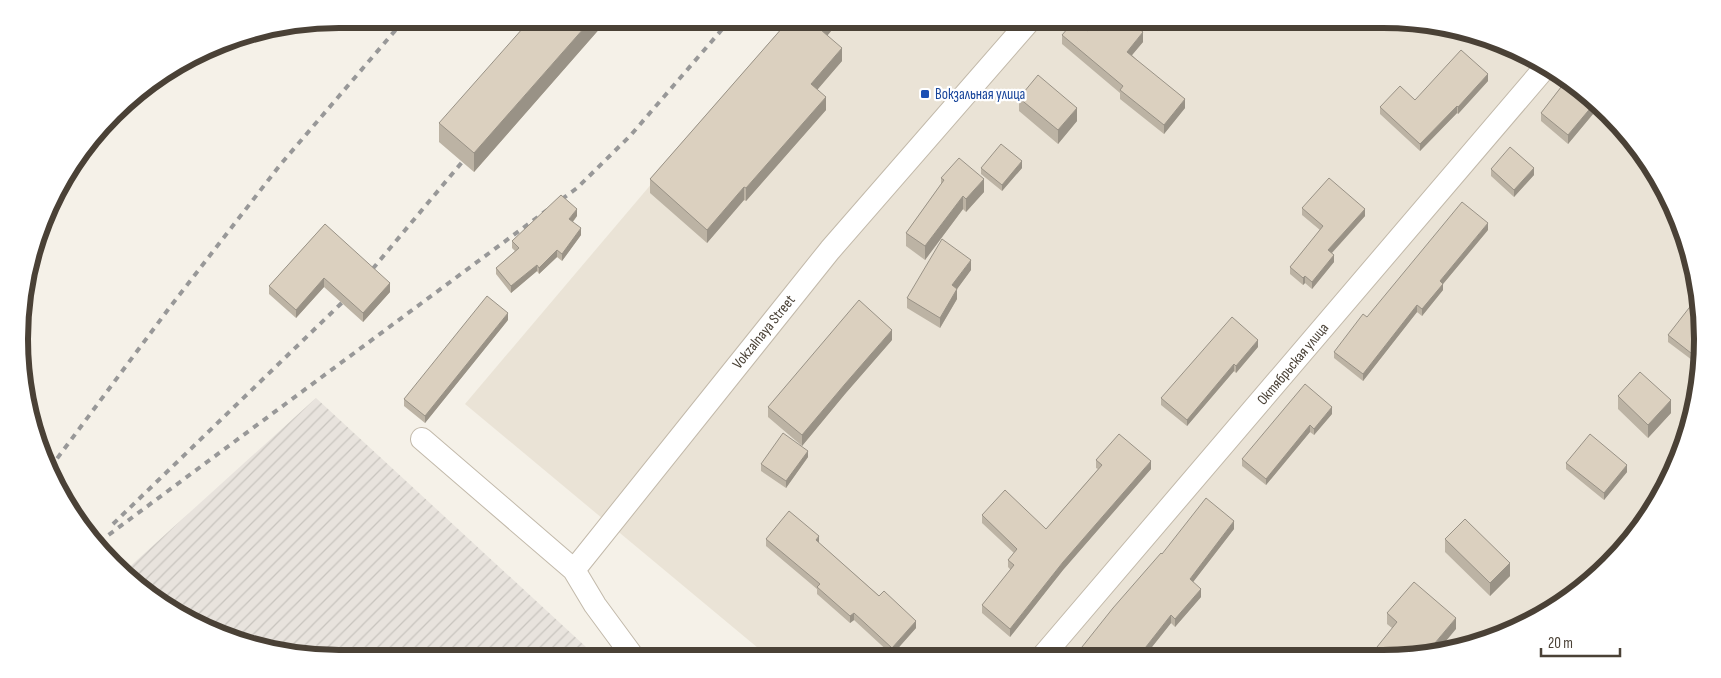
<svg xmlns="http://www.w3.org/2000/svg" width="1721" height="678" viewBox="0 0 1721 678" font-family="'Sofia Sans Condensed',sans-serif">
<defs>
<pattern id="industrial-furrows" width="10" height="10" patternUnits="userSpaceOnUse" patternTransform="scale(1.25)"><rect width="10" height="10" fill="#e8e3dd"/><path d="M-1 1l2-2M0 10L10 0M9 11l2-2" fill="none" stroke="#c8c4be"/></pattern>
</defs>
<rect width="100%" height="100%" fill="#f5f1e8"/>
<path fill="#eae3d6" d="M791 19H1382L1485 36 1593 98 1669 197 1702 318 1685 442 1648 517 1593 580 1523 626 1424 656 770 658 465 404Z"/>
<path fill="url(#industrial-furrows)" d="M316 398 599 659H339L236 642 144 593 125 571Z"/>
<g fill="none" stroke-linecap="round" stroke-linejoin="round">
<defs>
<path id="street" d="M422 439 574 570 595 605 634 658
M574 570 830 250 1031 19
M1042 657 1543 70"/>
</defs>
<use href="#street" stroke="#c2b9aa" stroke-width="24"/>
<use href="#street" stroke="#fff" stroke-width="22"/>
<path stroke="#989898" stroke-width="4" stroke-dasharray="6 6" stroke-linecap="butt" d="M365 278 463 161
M50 468 170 307 280 165 405 19
M113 524 352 293
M99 542 577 188 630 136 731 19"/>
</g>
<path fill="#bcb3a4" d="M602 19V26L474 172 439 142V123Z
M790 19H841L827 36 842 61 817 90 826 110 746 201 744 200 707 243 650 193V179Z
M863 19H878L872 26Z
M1088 31 1143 42 1132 55 1185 108 1164 134 1120 99V93L1062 44V35Z
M1561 79 1593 98 1605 113 1600 119 1593 114 1568 144 1541 121V113L1561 87Z
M1488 81 1458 114 1457 113 1420 151 1380 114V107L1415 100Z
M1019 98 1077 121 1058 144 1019 111Z
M981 168H1022L1002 191 981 174Z
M1491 169 1534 175 1514 197 1491 176Z
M941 178 984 192 966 212 963 209 925 260 906 246V233L941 184Z
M1302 208 1365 216 1332 253 1334 262 1312 289 1305 283 1303 285 1290 274V267L1320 230 1302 215Z
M577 216 573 222 581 235 562 261 557 257 539 274 537 271 511 293 496 274V268L515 251 512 248V241Z
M325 224 390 292 363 322 324 287 296 318 269 294V286Z
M1488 230 1443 284V290L1422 316 1417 312 1363 381 1334 358V352L1367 317Z
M971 270 957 289V299L940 328 907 308V298Z
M1702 318 1696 363 1668 342V335Z
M508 320 425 423 404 406V399Z
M892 340 845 394 802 446 768 417V407Z
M1258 347 1236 373 1234 371 1187 426 1161 405V398Z
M1618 396 1671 413 1648 438 1618 409Z
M1332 414 1314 435 1310 432 1266 485 1242 466V459Z
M808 457 786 488 761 471V464Z
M1096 460 1151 469 1063 570 1010 637 982 613V605L1011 570 1008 567V560L1014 553 982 523V515L1046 529 1098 469 1096 468Z
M1566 463 1627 472 1604 500 1566 469Z
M1234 529 1193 582 1201 597 1175 627 1171 623 1144 657H1074L1162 554Z
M766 539 819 543 916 628 892 655 854 620 850 623 817 594V589L766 546Z
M1445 539 1510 576 1490 596 1445 552Z
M1387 613 1456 629 1392 628 1387 624Z"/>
<path fill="#999286" d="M592 19H602V26L474 172V153Z
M830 19H841L821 43V30Z
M872 19H878L872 26Z
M1143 32V42L1127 61V52Z
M842 48V61L811 97V84Z
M1488 74V81L1458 114V107Z
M826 97V110L746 201V188Z
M1185 99V108L1164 134V125Z
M1593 105V114L1568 144V135Z
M1457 106V113L1420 151V144Z
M1077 108V121L1058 144V130Z
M1601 109 1605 113 1600 119V111Z
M1022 161V168L1002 191V185Z
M1534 168V175L1514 197V190Z
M984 179V192L966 212V199Z
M744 187V200L707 243V230Z
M963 196V209L925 260V246Z
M577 209V216L569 226V219Z
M1365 209V216L1328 257V250Z
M1488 223V230L1443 284V290L1422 316V309L1440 281Z
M581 228V235L562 261V254Z
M557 250V257L539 274V268Z
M1334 255V262L1312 289V282Z
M971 260V270L952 296V285Z
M537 265V271L511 293V286Z
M1305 276V283L1303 285V278Z
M324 278V287L296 318V310Z
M390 283V292L363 322V313Z
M957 289V299L940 328V318Z
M1417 305V312L1363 381V374Z
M508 313V320L425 423V416Z
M892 330V340L845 394 802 446V435L845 384Z
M1258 340V347L1236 373V366Z
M1234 364V371L1187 426V420Z
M1671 400V413L1648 438V425Z
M1332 407V414L1314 435V429Z
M1310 425V432L1266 485V479Z
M808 451V457L786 488V481Z
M1151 461V469L1063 570 1010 637V629L1063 562Z
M1627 465V472L1604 500V493Z
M1234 521V529L1190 586V579Z
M819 536V543L816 540Z
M1510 563V576L1490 596V583Z
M1201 589V597L1175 627V619Z
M854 613V620L850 623V616Z
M1171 615V623L1144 657H1138Z
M1456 618V629L1436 653 1424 656Z
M916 621V628L892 655V648Z"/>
<path fill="#dbd0bf" stroke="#999286" d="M531 19H592L474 153 439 123Z
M790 19H830L821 30 842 48 811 84 826 97 746 188 744 187 707 230 650 179Z
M1098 19H1127L1143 32 1127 52 1185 99 1164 125 1120 90 1123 86 1062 35 1075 20 1088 31Z
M1461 50 1488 74 1458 107 1457 106 1420 144 1380 107 1400 86 1415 100Z
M1038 75 1077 108 1058 130 1019 98Z
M1565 82 1593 98 1601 109 1600 111 1593 105 1568 135 1541 113Z
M1001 144 1022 161 1002 185 981 168Z
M1510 147 1534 168 1514 190 1491 169Z
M959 158 984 179 966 199 963 196 925 246 906 233 944 180 941 178Z
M1329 178 1365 209 1328 250 1334 255 1312 282 1305 276 1303 278 1290 267 1323 226 1302 208Z
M561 195 577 209 569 219 581 228 562 254 557 250 539 268 537 265 511 286 496 268 519 248 512 241Z
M1462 202 1488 223 1440 281 1443 284 1422 309 1417 305 1363 374 1334 352 1363 314 1367 317Z
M325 224 390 283 363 313 324 278 296 310 269 286Z
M942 239 971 260 952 285 957 289 940 318 907 298Z
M487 296 508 313 425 416 404 399Z
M1696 299 1702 318 1696 357 1668 335Z
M859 300 892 330 845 384 802 435 768 407Z
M1232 317 1258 340 1236 366 1234 364 1187 420 1161 398Z
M1640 372 1671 400 1648 425 1618 396Z
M1305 384 1332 407 1314 429 1310 425 1266 479 1242 459Z
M783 433 808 451 786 481 761 464Z
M1119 434 1151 461 1063 562 1010 629 982 605 1014 565 1008 560 1017 549 982 515 1005 490 1046 529 1102 465 1096 460Z
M1590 434 1627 465 1604 493 1566 463Z
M1206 498 1234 521 1190 579 1201 589 1175 619 1171 615 1138 657H1119L1116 655 1115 657H1074L1113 608 1161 553 1162 554Z
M789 511 819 536 816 540 879 596 884 591 916 621 892 648 854 613 850 616 817 587 820 584 766 539Z
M1465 519 1510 563 1490 583 1445 539Z
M1414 582 1456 618 1424 656 1369 657 1397 622 1387 613Z"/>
<rect fill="#1a4fb4" stroke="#fff" stroke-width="2" x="920" y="89" width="10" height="10" rx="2.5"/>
<g text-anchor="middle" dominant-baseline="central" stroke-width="4.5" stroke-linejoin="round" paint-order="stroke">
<g font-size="15" fill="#164399" stroke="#fff" text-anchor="start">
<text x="935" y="94">Вокзальная улица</text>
</g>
<g font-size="15" fill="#4a4136" stroke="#fff">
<text transform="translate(764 332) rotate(-51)">Vokzalnaya Street</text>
<text transform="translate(1293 364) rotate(-50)">Октябрьская улица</text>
</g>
</g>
<path d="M0 0H1721V678H0ZM339 28H1383A311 311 0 0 1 1694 339V339A311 311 0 0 1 1383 650H339A311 311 0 0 1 28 339V339A311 311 0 0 1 339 28Z" fill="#fff" fill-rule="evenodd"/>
<path fill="none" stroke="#4a4136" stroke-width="6" d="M339 28H1383A311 311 0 0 1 1694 339V339A311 311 0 0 1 1383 650H339A311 311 0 0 1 28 339V339A311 311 0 0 1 339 28Z"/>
<path d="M1541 648v8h79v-8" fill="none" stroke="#4a4136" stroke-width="2.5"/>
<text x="1548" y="648" font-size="15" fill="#4a4136" stroke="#ffffff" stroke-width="4" paint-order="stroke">20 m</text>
</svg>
